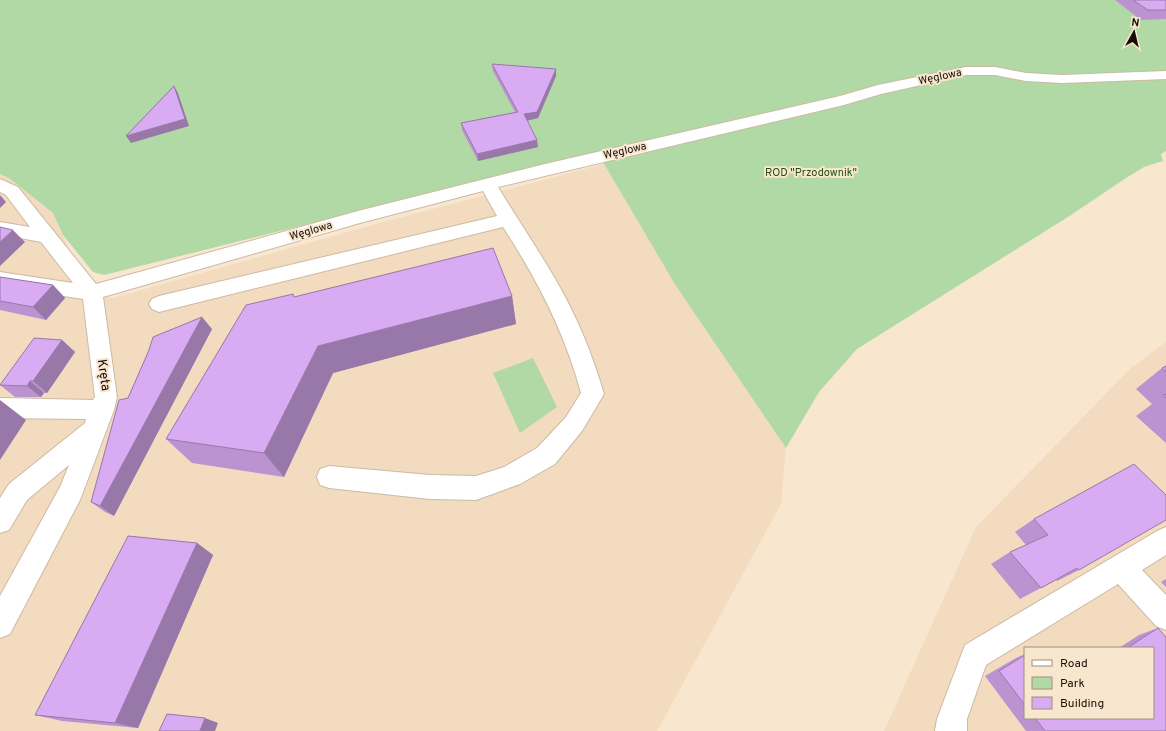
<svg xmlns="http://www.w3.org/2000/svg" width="1166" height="731" viewBox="0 0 1166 731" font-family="Overpass,sans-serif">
<rect width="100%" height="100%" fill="#f9e6cf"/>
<path fill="#f2dbbe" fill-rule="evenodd" d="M604 164 676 286 786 448 781 504 657 731H0V174L9 178 53 213 89 294 87 295 113 298 383 222Z
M1166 342V731H884L976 527 1131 368ZM1025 648H1153V718H1025Z"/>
<path fill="#b0d9a5" d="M0 0H1163L1166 2V151L1161 154 1163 161 1144 167 1126 178 1071 215 857 349 819 392 786 448 676 286 597 152 104 275 93 272 63 235 53 213 9 178 0 174Z
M533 358 557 407 520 433 493 373Z"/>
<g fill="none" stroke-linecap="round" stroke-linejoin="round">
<defs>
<path id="minor" d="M966 67H995L1026 73 1062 75 1166 71V79L1062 83 1026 81 995 75H966L881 94 844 105 498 187C516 217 536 246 554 277 576 314 592 353 604 394L582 431 555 464 520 484 476 500 430 499 329 488 320 485 317 477 320 469 329 466 430 475 476 476 504 467 537 448 566 417 581 393C565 333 537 279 503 227L159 312 152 309 149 304 152 299 159 296 497 216 483 191 360 223 103 297 117 397 114 410 80 500 10 634 0 638V596L60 487 69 465 27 500 9 530 0 533V498L9 484 85 423 86 419 0 418V398L93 400 95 397 83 299 0 286V272L73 283 41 242 0 234V222L30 227 6 195 0 192V179L18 187 96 284 358 211 545 164 840 96 878 85Z
M1166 527V555L1142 570 1166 595V630L1156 626 1118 584 986 665 967 719V731H935L937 719 965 645 1157 531Z"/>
</defs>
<use href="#minor" stroke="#ccbaa4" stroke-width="2"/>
<use href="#minor" fill="#fff" fill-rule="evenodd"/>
</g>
<path fill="#bb93d0" d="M1115 0H1166V19L1141 20Z
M492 64 556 76 538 118 527 121 538 147 478 161 462 130 461 123 515 112 493 71Z
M0 277 53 285 65 298 46 320 0 310Z
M512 296 516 324 333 373 284 477 192 463 166 439Z
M212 329 114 516 105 512 91 502 128 398 149 350Z
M62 340 75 352 47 393H44L41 397H15L0 385Z
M1166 366V443L1136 416 1152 404 1136 389 1162 368Z
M1034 519 1079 570 1057 581 1056 580 1020 599 991 564 1010 552 1026 545 1015 532Z
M197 543 213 555 138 728 62 721 35 715Z
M1166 579V587L1161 582Z
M1158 628 1166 731H1026L985 676 1016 658 1025 654V718H1153V648H1119L1139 635Z"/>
<path fill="#9878a9" d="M556 69V76L538 118 525 121 524 114Z
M174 86 178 93 189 126 131 143 126 136Z
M537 140 538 147 478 161 477 154Z
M0 195 6 202 0 208Z
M13 230 25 242 0 266V242Z
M53 285 65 298 46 320 33 307Z
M512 296 516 324 333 373 284 477 264 453 318 346Z
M202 317 212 329 114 516 100 506Z
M62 340 75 352 47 393 33 381Z
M30 381 44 393 41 397 27 386Z
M0 400 26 420 0 460Z
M197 543 213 555 138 728 115 723Z
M205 718 218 723 215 731H200Z"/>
<path fill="#d9abf2" stroke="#9878a9" d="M1133 0H1166V10H1148Z
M492 64 556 69 537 112 524 114 537 140 477 154 461 123 518 112Z
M174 86 185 119 126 136Z
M0 227 13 230 0 242Z
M493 248 512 296 318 346 264 453 166 439 246 305 293 294 294 297Z
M0 277 53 285 33 307 0 301Z
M202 317 100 506 91 502 119 400 128 398 149 350 153 337Z
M34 338 62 340 33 381H30L27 386 0 385Z
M1166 366V372L1162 368Z
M1166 394V398L1163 395Z
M1134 464 1166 495V520L1079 570 1077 568 1041 588 1010 552 1048 535 1034 519Z
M128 536 197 543 115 723 35 715Z
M1158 628 1166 637V731H1045L1035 718H1153V648H1127Z
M1025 655V705L999 671Z
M167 714 205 718 200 731H159Z"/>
<g text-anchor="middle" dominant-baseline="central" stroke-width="4" stroke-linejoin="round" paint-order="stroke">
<g font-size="11" fill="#150f07" stroke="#f9e6cf">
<text transform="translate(940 77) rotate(-12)">Węglowa</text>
<text transform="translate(625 151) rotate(-13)">Węglowa</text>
<text transform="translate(311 231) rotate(-16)">Węglowa</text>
</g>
<g font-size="11" fill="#21520e" stroke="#f9e6cf">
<text x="811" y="173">ROD "Przodownik"</text>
</g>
<g font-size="13" fill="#150f07" stroke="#f9e6cf">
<text transform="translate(103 375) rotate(82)">Kręta</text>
</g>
</g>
<rect x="1024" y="647" width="130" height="72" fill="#f9e6cf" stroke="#9e907f"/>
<rect x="1032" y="660" width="20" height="6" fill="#ffffff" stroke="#9e907f"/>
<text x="1060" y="667" font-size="12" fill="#150f07">Road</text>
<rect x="1032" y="677" width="20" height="12" fill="#b0d9a5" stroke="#9e907f"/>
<text x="1060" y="687" font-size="12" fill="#150f07">Park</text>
<rect x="1032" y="697" width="20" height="12" fill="#d9abf2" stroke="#9e907f"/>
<text x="1060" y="707" font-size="12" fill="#150f07">Building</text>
<g transform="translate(1134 32) rotate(8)" stroke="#f9e6cf" stroke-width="3" paint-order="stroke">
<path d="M0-3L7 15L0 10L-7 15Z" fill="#150f07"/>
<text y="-6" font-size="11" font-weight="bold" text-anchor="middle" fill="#150f07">N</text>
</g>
</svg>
